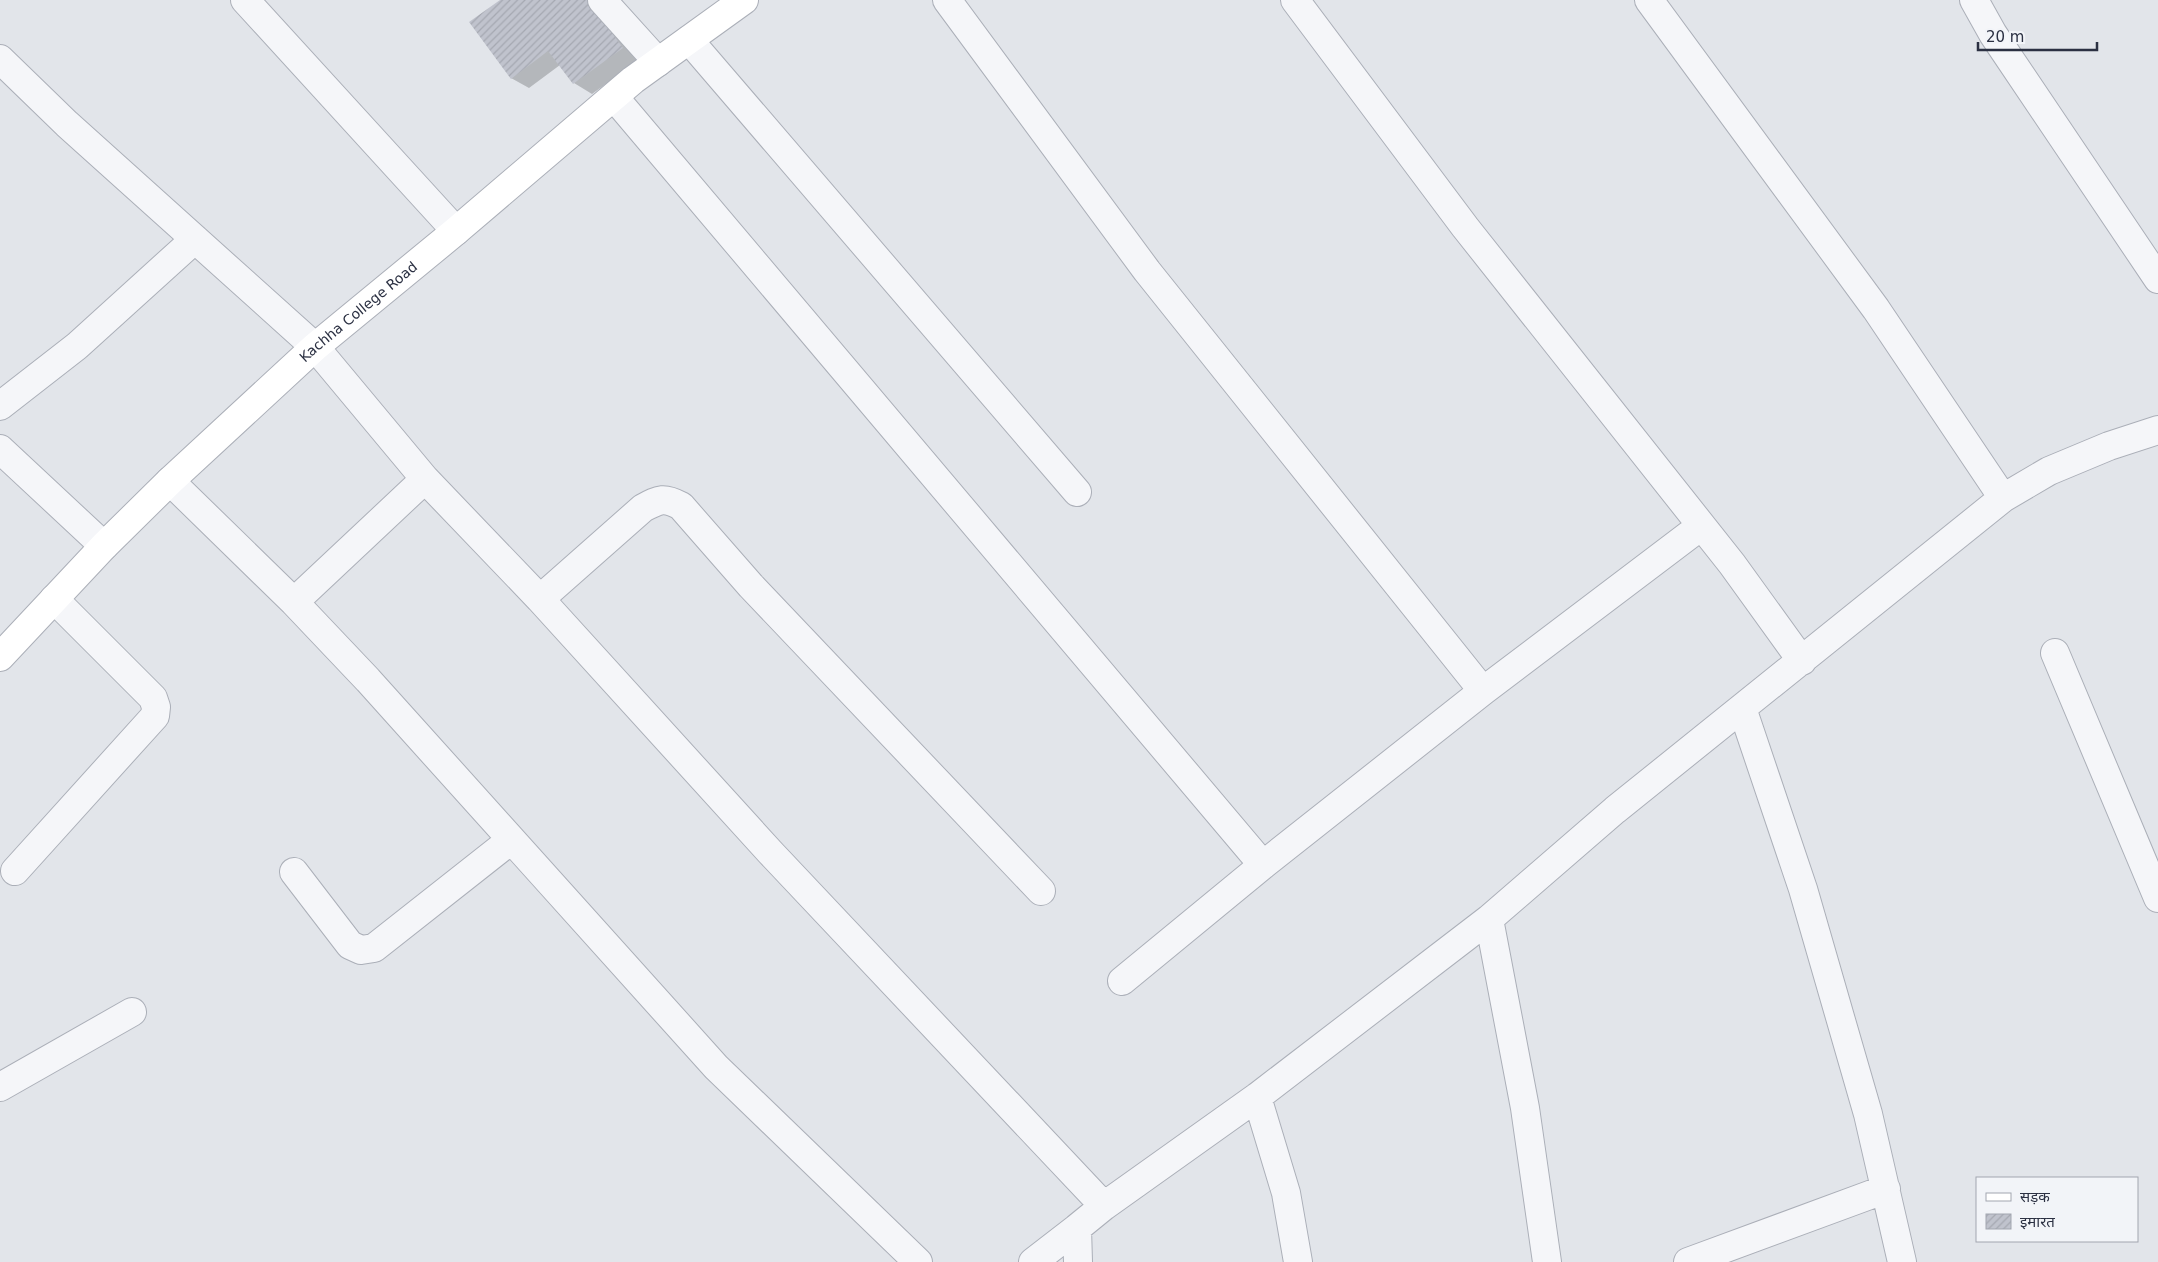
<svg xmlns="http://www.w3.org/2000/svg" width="2158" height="1262" viewBox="0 0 2158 1262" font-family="'DejaVu Sans','Noto Sans Devanagari',sans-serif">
<defs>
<pattern id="building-hatch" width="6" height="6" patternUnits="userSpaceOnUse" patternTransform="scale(1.25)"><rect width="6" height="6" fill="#c0c3cd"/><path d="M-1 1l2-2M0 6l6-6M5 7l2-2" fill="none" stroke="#a5a8b1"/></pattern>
</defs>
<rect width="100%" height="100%" fill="#e2e5ea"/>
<path fill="#0003" d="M502 0H597L640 59 592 94 574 83 560 65 529 88 511 78Z"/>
<path fill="url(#building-hatch)" d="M500 0H588L623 48 573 84 548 51 511 79 469 22Z"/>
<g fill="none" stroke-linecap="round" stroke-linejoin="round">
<defs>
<path id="street" d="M245 0 456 231
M602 0 658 62
M947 0 1147 271 1483 691
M1295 0 1465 227 1732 564 1802 661
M1974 0 1993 34 2158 279
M689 40 1077 492
M0 59 67 124 315 347 425 479 540 599 770 852 1104 1206 1077 1228 1078 1262
M614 97 1263 865
M0 406 77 346 195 239
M0 449 104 546
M170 481 294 602 368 680 716 1067 918 1262
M2003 498 2049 471 2109 446 2158 430
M540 599 643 508C660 499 664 497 681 506L751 586 1041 891
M294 602 425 479
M2055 653 2158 898
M1742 708 1803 889 1868 1114 1902 1262
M15 871 155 716 156 707 153 698 54 599
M294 872 350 945 361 950 374 948 511 840
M1489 919 1525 1108 1547 1262
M1122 981 1263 865 1483 691 1701 526
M0 1087 132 1012
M1257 1097 1286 1193 1298 1262
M1104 1206 1257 1097 1489 919 1615 810 2003 498 1876 309 1649 0
M1033 1262 1077 1228
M1688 1262 1886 1189"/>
<g id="secondary">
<path id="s1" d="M0 657 104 546 170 481 315 347 456 231 633 80 744 0"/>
</g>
</defs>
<use href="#street" stroke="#abafb8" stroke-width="30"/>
<use href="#secondary" stroke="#abafb8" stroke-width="30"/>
<use href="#street" stroke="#f5f6f9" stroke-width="28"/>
<use href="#secondary" stroke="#fff" stroke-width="28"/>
</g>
<g text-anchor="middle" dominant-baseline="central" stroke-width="5" stroke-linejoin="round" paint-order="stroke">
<g font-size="14" fill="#2b3042" stroke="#f2f4f8">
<text stroke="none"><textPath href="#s1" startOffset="498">Kachha College Road</textPath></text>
</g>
</g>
<rect x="1976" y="1177" width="162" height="65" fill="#f2f4f8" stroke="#a2a6af"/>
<rect x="1986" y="1193" width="25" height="8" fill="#ffffff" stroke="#a2a6af"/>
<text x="2020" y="1202" font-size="15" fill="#2b3042">सड़क</text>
<rect x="1986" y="1214" width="25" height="15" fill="url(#building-hatch)" stroke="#a2a6af"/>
<text x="2020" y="1227" font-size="15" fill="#2b3042">इमारत</text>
<path d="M1978 42v8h119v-8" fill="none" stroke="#2b3042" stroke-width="2.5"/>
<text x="1986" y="42" font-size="15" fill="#2b3042" stroke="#f2f4f8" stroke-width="4" paint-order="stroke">20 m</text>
</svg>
